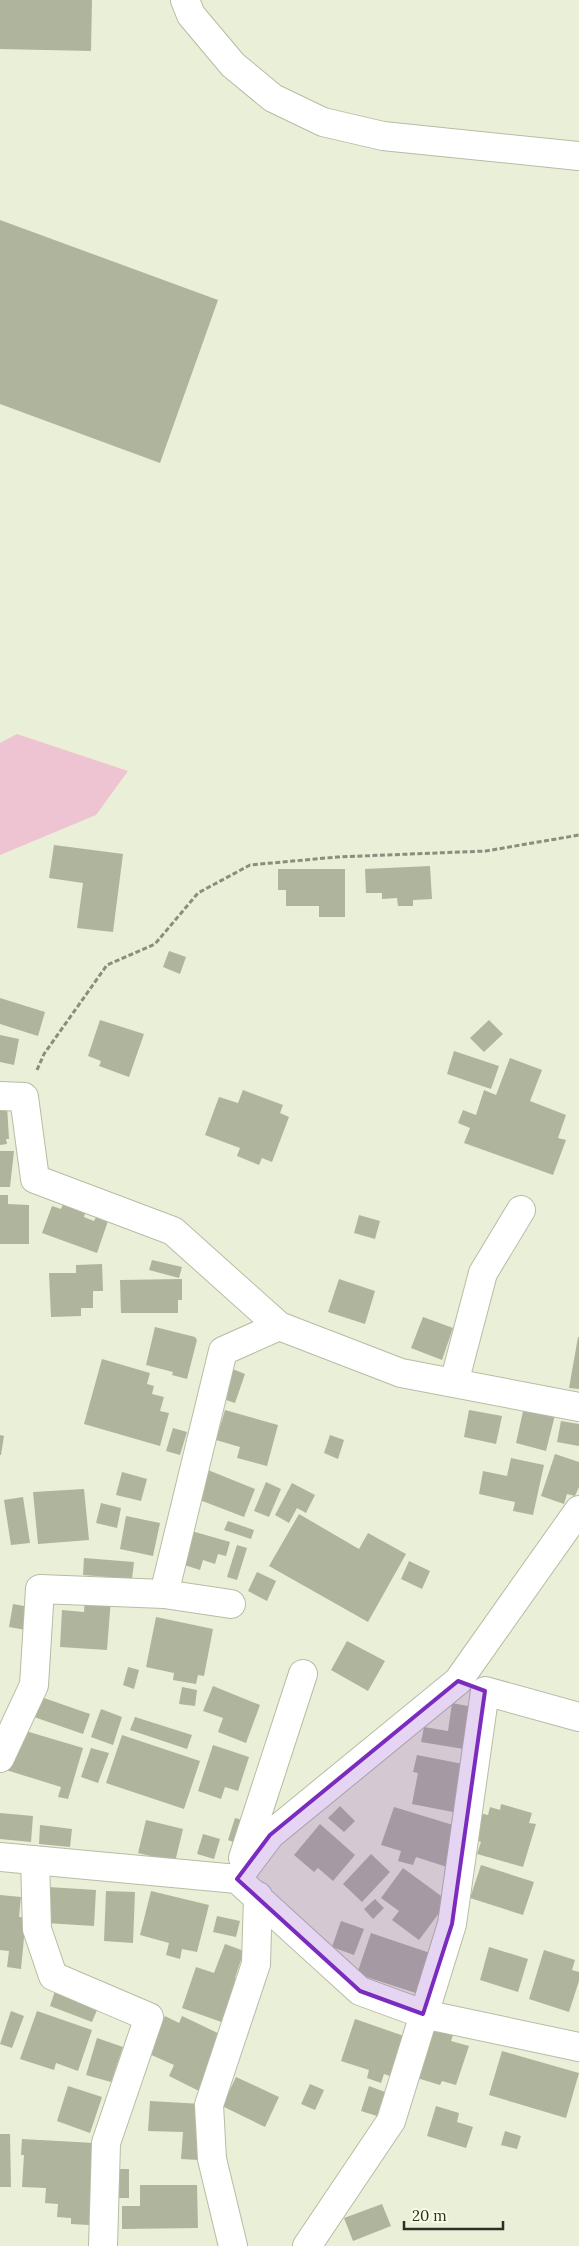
<svg xmlns="http://www.w3.org/2000/svg" width="579" height="2246" viewBox="0 0 579 2246" font-family="Lora,serif">
<rect width="100%" height="100%" fill="#eaefd7"/>
<path fill="#efc4d2" d="M17 734 128 771 96 815 0 855V743Z"/>
<path fill="#afb49d" d="M0 0H92L91 51 0 49Z
M0 220 218 300 160 463 0 404Z
M54 845 123 854 113 932 77 928 83 883 49 878Z
M430 866 432 899 413 900V906H398L397 898 382 899V893H366L365 869Z
M278 869H345V917H319V906H286V890H278Z
M169 951 186 957 180 974 163 967Z
M0 998 45 1012 38 1036 0 1024Z
M100 1020 144 1034 129 1077 99 1066 101 1061 88 1056Z
M489 1020 503 1034 484 1052 470 1038Z
M0 1035 19 1039 14 1065 0 1062Z
M454 1051 499 1066 491 1089 447 1074Z
M510 1058 542 1070 530 1101 566 1115 558 1138 566 1140 553 1175 464 1143 470 1128 458 1123 463 1110 476 1115 484 1090 496 1095Z
M243 1090 283 1105 280 1113 289 1117 272 1162 262 1158 259 1165 237 1156 240 1148 205 1135 219 1097 238 1103Z
M7 1106 9 1139H6L7 1144 0 1145V1107Z
M0 1151H14L10 1187H0Z
M0 1195H8V1204L29 1205V1244H0Z
M63 1204 85 1213 84 1217 94 1221 96 1217 108 1221 97 1253 42 1233 52 1206 61 1209Z
M359 1215 380 1221 375 1239 354 1233Z
M152 1260 182 1267 179 1278 149 1270Z
M102 1264 103 1291H93V1308H81V1316L51 1317 49 1273H76V1265Z
M182 1279V1300H178V1313H121L120 1280Z
M339 1279 375 1291 365 1324 328 1312Z
M423 1317 453 1328 442 1360 411 1348Z
M155 1327 195 1337 197 1340 187 1379 172 1375 173 1372 146 1365Z
M578 1337H579V1389L569 1388Z
M102 1359 150 1373 147 1384 154 1386 152 1394 164 1397 160 1411 169 1413 160 1446 84 1424Z
M230 1368 245 1374 235 1403 220 1398Z
M524 1407 555 1415 546 1451 516 1443Z
M225 1410 278 1425 267 1466 237 1458 240 1447 216 1440Z
M469 1410 502 1416 496 1444 464 1437Z
M561 1421 579 1424V1446L557 1442Z
M173 1428 187 1432 180 1455 166 1451Z
M0 1435 4 1436 1 1455H0Z
M330 1435 344 1440 338 1459 324 1453Z
M555 1454 579 1462V1487L575 1496 567 1494 564 1504 541 1496Z
M511 1458 544 1465 533 1515 513 1511 515 1502 479 1494 483 1471 507 1476Z
M203 1468 255 1489 244 1517 192 1497Z
M122 1472 147 1479 141 1501 116 1495Z
M266 1482 281 1489 269 1517 254 1511Z
M292 1483 315 1495 306 1513 297 1508 289 1523 275 1515Z
M84 1489 89 1540 38 1544 33 1492Z
M23 1497 30 1543 11 1545 4 1500Z
M101 1503 121 1508 117 1528 96 1523Z
M299 1514 359 1549 368 1533 406 1554 368 1622 269 1566Z
M126 1516 160 1523 153 1556 120 1549Z
M228 1521 254 1530 251 1539 224 1530Z
M188 1530 230 1542 226 1556 218 1554 215 1564 203 1560 200 1570 178 1563Z
M237 1545 247 1548 237 1580 227 1577Z
M84 1558 134 1562 132 1579 83 1575Z
M409 1561 430 1571 422 1589 401 1579Z
M257 1572 276 1581 267 1601 248 1591Z
M85 1596 111 1598 107 1650 60 1647 62 1610 84 1612Z
M13 1604 30 1607 26 1630 9 1627Z
M156 1617 213 1629 204 1676 198 1675 196 1684 173 1680 174 1673 146 1667Z
M347 1641 385 1661 368 1691 331 1670Z
M128 1667 139 1670 134 1689 123 1685Z
M213 1686 260 1705 246 1743 218 1732 223 1718 203 1711Z
M182 1687 197 1690 195 1706 179 1704Z
M41 1697 90 1714 83 1734 34 1717Z
M452 1703 478 1708 470 1750 421 1742 424 1727 448 1731Z
M101 1709 122 1717 113 1745 91 1737Z
M135 1717 192 1735 187 1749 130 1730Z
M19 1729 83 1748 68 1799 58 1797 61 1787 6 1770Z
M122 1735 200 1761 184 1809 106 1783Z
M213 1745 249 1757 238 1791 225 1787 221 1799 198 1791Z
M91 1748 109 1753 98 1783 81 1777Z
M417 1755 468 1765 458 1813 412 1804 418 1773 413 1772Z
M501 1804 532 1813 529 1823 536 1824 523 1867 477 1854 481 1842 473 1839 480 1813 488 1815 490 1807 500 1810Z
M340 1806 355 1821 344 1832 328 1818Z
M394 1807 453 1825 447 1867 416 1857 413 1865 398 1861 401 1851 381 1845Z
M0 1813 33 1816 31 1842 0 1839Z
M235 1818 249 1822 241 1845 228 1840Z
M146 1820 183 1829 175 1862 138 1853Z
M320 1824 355 1855 333 1881 318 1868 314 1872 294 1855Z
M40 1825 72 1829 70 1847 39 1844Z
M203 1834 220 1839 214 1859 197 1854Z
M371 1854 390 1872 362 1902 343 1884Z
M481 1865 534 1882 523 1915 470 1898Z
M403 1868 448 1901 419 1940 392 1920 399 1911 381 1898Z
M48 1887 96 1890 94 1926 46 1923Z
M106 1891 135 1892 133 1943 104 1941Z
M151 1891 209 1905 197 1952 182 1949 180 1959 166 1955 169 1943 140 1935Z
M0 1895 21 1897 19 1917H26L21 1969 7 1967 9 1951 0 1950Z
M375 1899 384 1908 373 1919 364 1909Z
M217 1916 240 1921 236 1937 213 1932Z
M341 1921 364 1929 354 1955 332 1947Z
M371 1933 430 1953 416 1993 357 1974Z
M225 1944 244 1951 235 1978 243 1981 227 2024 182 2008 196 1967 214 1973Z
M489 1947 528 1959 518 1992 480 1980Z
M544 1950 575 1960 572 1970 579 1972V1981L569 2012 529 1999Z
M56 1988 87 2000 85 2005 97 2010 92 2022 50 2006Z
M11 2011 24 2016 12 2048 0 2044Z
M37 2011 92 2030 78 2071 56 2063 54 2070 20 2059Z
M165 2016 179 2023 182 2016 224 2036 199 2091 169 2076 174 2065 147 2053Z
M355 2019 404 2036 390 2076 384 2074 381 2083 367 2078 369 2070 341 2061Z
M433 2029 453 2035 451 2041 469 2046 456 2085 442 2081 440 2085 417 2078Z
M97 2038 123 2047 111 2082 86 2075Z
M502 2051 579 2073 566 2118 489 2095Z
M236 2077 279 2097 265 2127 222 2106Z
M310 2084 324 2090 315 2110 301 2104Z
M68 2086 102 2097 90 2133 57 2121Z
M369 2086 385 2092 377 2116 361 2111Z
M150 2101 202 2104 199 2160 181 2159 183 2132 148 2131Z
M436 2106 459 2113 457 2122 473 2127 466 2148 427 2136Z
M505 2131 521 2136 517 2149 501 2145Z
M0 2134H10L11 2187H0Z
M22 2139 94 2143 89 2225 71 2224V2218L57 2217 58 2204 45 2203 46 2188 22 2187 24 2155H21Z
M119 2169H129V2198H119Z
M140 2185H197L198 2228 122 2229V2206H140Z
M382 2204 391 2226 353 2241 344 2218Z"/>
<g fill="none" stroke-linecap="round" stroke-linejoin="round">
<defs>
<path id="minor" d="M185 0 191 15 233 65 273 98 323 122 383 136 579 156
M0 1096 24 1097 35 1179 173 1231 279 1326 401 1373 579 1407
M454 1383 483 1273 521 1210
M164 1594 223 1351 279 1326
M0 1758 34 1685 40 1589 164 1594 231 1604
M0 1857 237 1879 360 1991 423 2014 579 2047
M243 1858 303 1674
M35 1860 37 1929 53 1976 149 2017 106 2143 103 2246
M237 1879 270 1835 458 1681 579 1510
M233 2246 212 2159 209 2105 256 1964 258 1896
M307 2246 391 2121 452 1924 485 1691 579 1717"/>
</defs>
<use href="#minor" stroke="#b7bca5" stroke-width="30"/>
<path stroke="#8a8e7e" stroke-width="3" stroke-dasharray="5 2.5" stroke-linecap="butt" d="M37 1070 44 1054 107 965 155 944 198 893 250 865 337 857 486 851 579 835"/>
<use href="#minor" stroke="#fff" stroke-width="28"/>
</g>
<path fill="#7b2cbf" fill-opacity="0.2" stroke="#7b2cbf" stroke-width="4" stroke-linejoin="round" d="M458 1681 485 1691 452 1924 423 2014 360 1991 237 1879 270 1835Z"/>
<path d="M404 2221v8h99v-8" fill="none" stroke="#2d2f26" stroke-width="2.5"/>
<text x="412" y="2221" font-size="15" fill="#2d2f26" stroke="#f7fde4" stroke-width="4" paint-order="stroke">20 m</text>
</svg>
